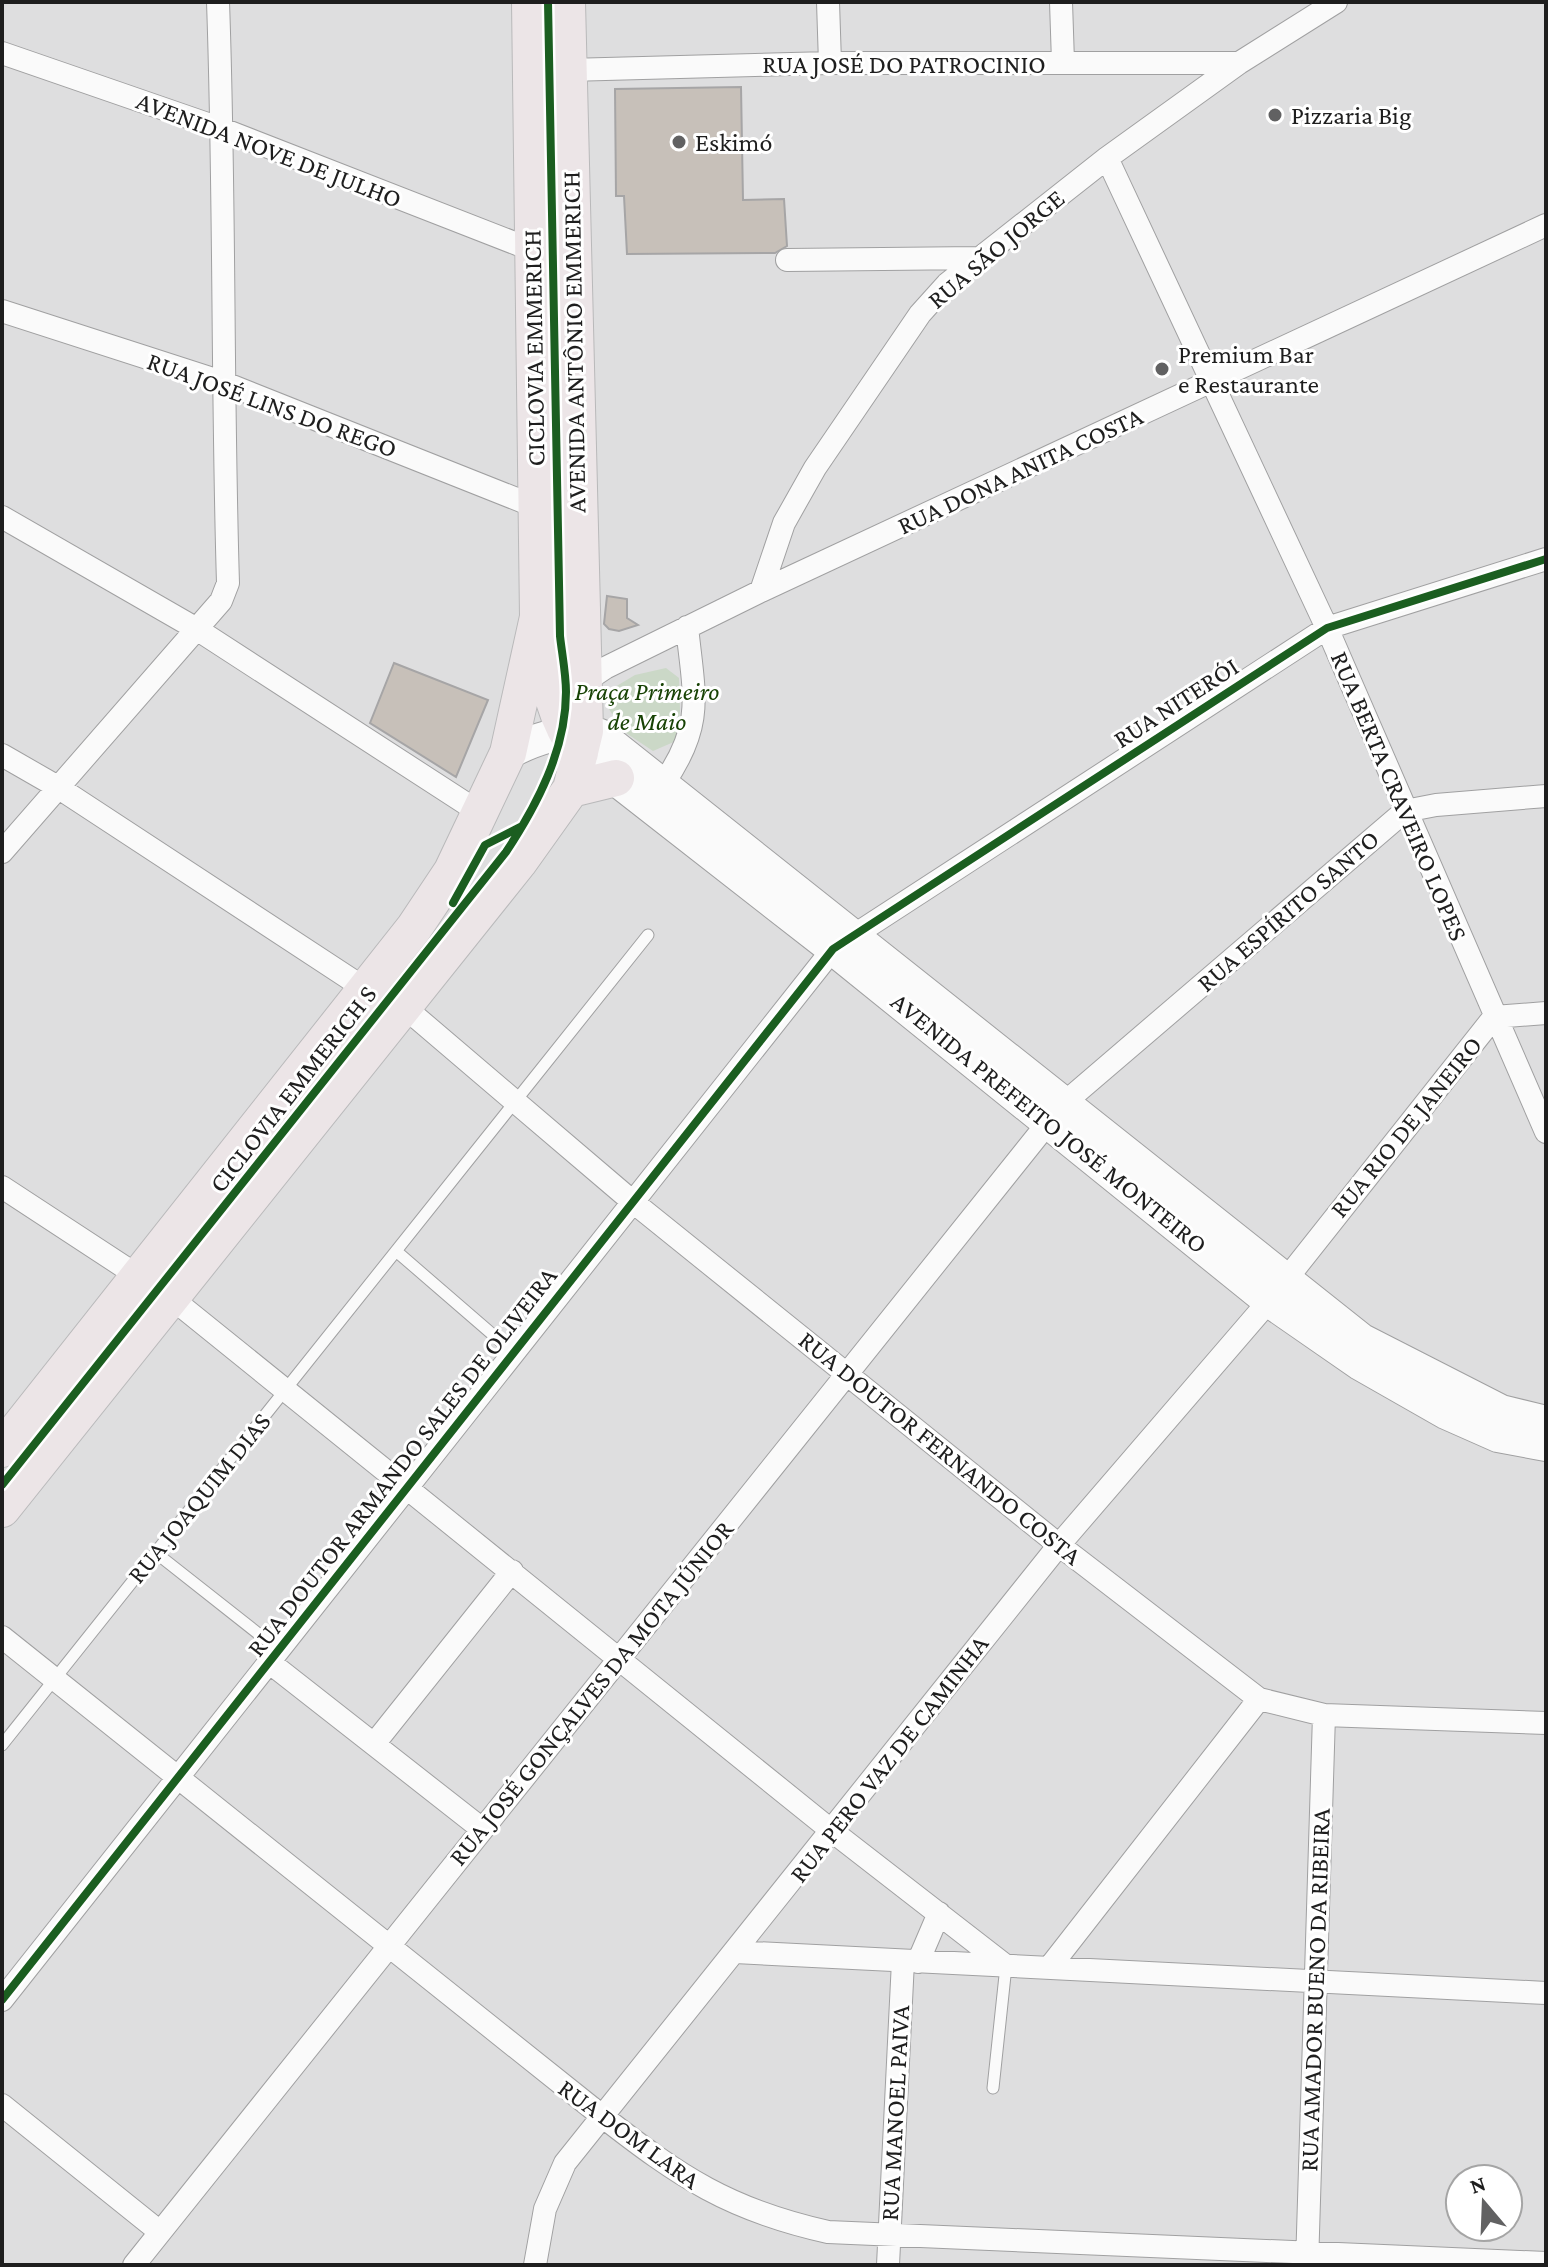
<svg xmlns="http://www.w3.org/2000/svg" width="1548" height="2267" viewBox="0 0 1548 2267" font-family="'Crimson Pro',serif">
<rect width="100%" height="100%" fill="#dededf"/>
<path fill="#cbd8c7" d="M666 668 679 678 680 711 676 741 653 751 623 731 607 706 610 690 635 675Z"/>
<path fill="#c7c0b9" stroke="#a6a5a6" stroke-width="2" d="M741 87 743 200 784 199 787 246 775 253 627 254 624 196H616L615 89Z
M607 596 627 599V618L638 625 619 631 609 629 604 624Z
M394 663 488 700 456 777 370 723Z"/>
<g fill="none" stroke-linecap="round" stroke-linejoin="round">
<defs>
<path id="service" d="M396 1251 514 1353
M156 1553 279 1650
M2 1745 648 935
M993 2088 1006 1966"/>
<path id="minor" d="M828 2 830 63
M1061 2 1063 62
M2 53 222 129 535 251
M568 70 830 63H1239
M1107 158 1327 628 1546 1132
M787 260 978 258
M2 311 222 382 539 508
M2 517 195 628 482 814
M761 591 784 523 815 468 920 314 947 284 1107 158 1239 63 1336 2
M584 682 605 668 761 591 1546 225
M2 755 56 786 367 990
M663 784C705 724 694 695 687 627
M2 852 221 601 228 583C222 390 225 196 218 2
M403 1006 633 1202 1059 1545 1259 1699 1324 1715 1546 1723
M2 1187 170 1297 832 1831 1006 1966
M2 1637 602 2116C680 2177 729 2210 828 2232L1546 2263
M269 1662 482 1829
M374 1744 512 1571
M735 1952 1546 1993
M918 1962 939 1913
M1049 1968 1259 1699
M2 2000 833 949 1327 628 1546 559
M2 2105 160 2232
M134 2265 1063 1104 1405 811 1436 805 1546 796
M535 2265 545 2209 565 2163 1059 1545 1269 1301 1494 1017 1546 1013
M888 2265 903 1961
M1307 2265 1324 1715"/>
<path id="secondary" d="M508 753C535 739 570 727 600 735L1362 1340 1501 1411 1546 1422
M596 764 833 949 1269 1301 1360 1364 1446 1413 1498 1436 1546 1445"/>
<path id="primary" d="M542 642C548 682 555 721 580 753
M571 789 616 778
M2 1449 414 928 452 871 508 753 538 617 530 2
M2 1509 519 862 571 789 585 731 567 2"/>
</defs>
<use href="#service" stroke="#a0a0a1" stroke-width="13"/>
<use href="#minor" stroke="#a0a0a1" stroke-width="24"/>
<use href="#secondary" stroke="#a0a0a1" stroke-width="34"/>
<use href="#primary" stroke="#b9b9ba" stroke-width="38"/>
<use href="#service" stroke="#fafafa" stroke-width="11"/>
<use href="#minor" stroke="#fafafa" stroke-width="22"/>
<use href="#secondary" stroke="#fafafa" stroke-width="32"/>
<use href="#primary" stroke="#ece5e7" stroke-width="36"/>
<defs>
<path id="cycleway" d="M453 903 485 845 522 826
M2 1485 506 852C537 805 566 750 566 692 566 674 562 654 560 636L548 2
M2 2000 833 949 1327 628 1546 559"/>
</defs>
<use href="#cycleway" stroke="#fff" stroke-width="13"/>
<use href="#cycleway" stroke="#1b5e20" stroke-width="8"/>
</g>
<g fill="#616162" stroke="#fff" stroke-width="3">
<circle cx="1275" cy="115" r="8"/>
<circle cx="679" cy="142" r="8"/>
<circle cx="1162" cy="369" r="8"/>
</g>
<g text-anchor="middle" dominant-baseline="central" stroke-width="6" stroke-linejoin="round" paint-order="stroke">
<g font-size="26" fill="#1e1e1e" stroke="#fff">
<text x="904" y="64">RUA JOSÉ DO PATROCINIO</text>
<text transform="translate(269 150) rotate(21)">AVENIDA NOVE DE JULHO</text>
<text transform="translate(996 249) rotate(-40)">RUA SÃO JORGE</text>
<text transform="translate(574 342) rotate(-91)">AVENIDA ANTÔNIO EMMERICH</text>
<text transform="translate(534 348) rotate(-91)">CICLOVIA EMMERICH</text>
<text transform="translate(272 405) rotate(20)">RUA JOSÉ LINS DO REGO</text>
<text transform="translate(1020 471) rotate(-25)">RUA DONA ANITA COSTA</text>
<text transform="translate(1176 703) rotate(-33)">RUA NITERÓI</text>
<text transform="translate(1399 796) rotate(67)">RUA BERTA CRAVEIRO LOPES</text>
<text transform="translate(1288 911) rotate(-41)">RUA ESPÍRITO SANTO</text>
<text transform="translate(293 1089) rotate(-52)">CICLOVIA EMMERICH S</text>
<text transform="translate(1049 1123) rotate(39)">AVENIDA PREFEITO JOSÉ MONTEIRO</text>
<text transform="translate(1406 1127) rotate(-51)">RUA RIO DE JANEIRO</text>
<text transform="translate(940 1448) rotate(39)">RUA DOUTOR FERNANDO COSTA</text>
<text transform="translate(402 1462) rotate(-52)">RUA DOUTOR ARMANDO SALES DE OLIVEIRA</text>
<text transform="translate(199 1498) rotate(-51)">RUA JOAQUIM DIAS</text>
<text transform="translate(591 1693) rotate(-51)">RUA JOSÉ GONÇALVES DA MOTA JÚNIOR</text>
<text transform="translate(889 1759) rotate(-52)">RUA PERO VAZ DE CAMINHA</text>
<text transform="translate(1315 1990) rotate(-88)">RUA AMADOR BUENO DA RIBEIRA</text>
<text transform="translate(895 2113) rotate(-87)">RUA MANOEL PAIVA</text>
<text transform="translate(629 2134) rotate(36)">RUA DOM LARA</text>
</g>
<g font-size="26" fill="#1e1e1e" stroke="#fff" text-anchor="start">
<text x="1291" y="115">Pizzaria Big</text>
<text x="695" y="142">Eskimó</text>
<text x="1178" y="354">Premium Bar<tspan x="1178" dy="30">e Restaurante</tspan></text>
</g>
<g font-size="26" font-style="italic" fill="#174204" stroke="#fff">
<text x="647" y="691">Praça Primeiro<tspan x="647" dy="30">de Maio</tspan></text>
</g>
</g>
<rect width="1548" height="2267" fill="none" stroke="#1e1e1e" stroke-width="8"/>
<g transform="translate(1484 2203) rotate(341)"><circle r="38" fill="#ffffff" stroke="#a5a5a5" stroke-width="2"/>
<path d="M0-6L14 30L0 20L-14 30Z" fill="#616162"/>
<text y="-12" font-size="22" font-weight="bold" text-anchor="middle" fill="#1e1e1e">N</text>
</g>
</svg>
